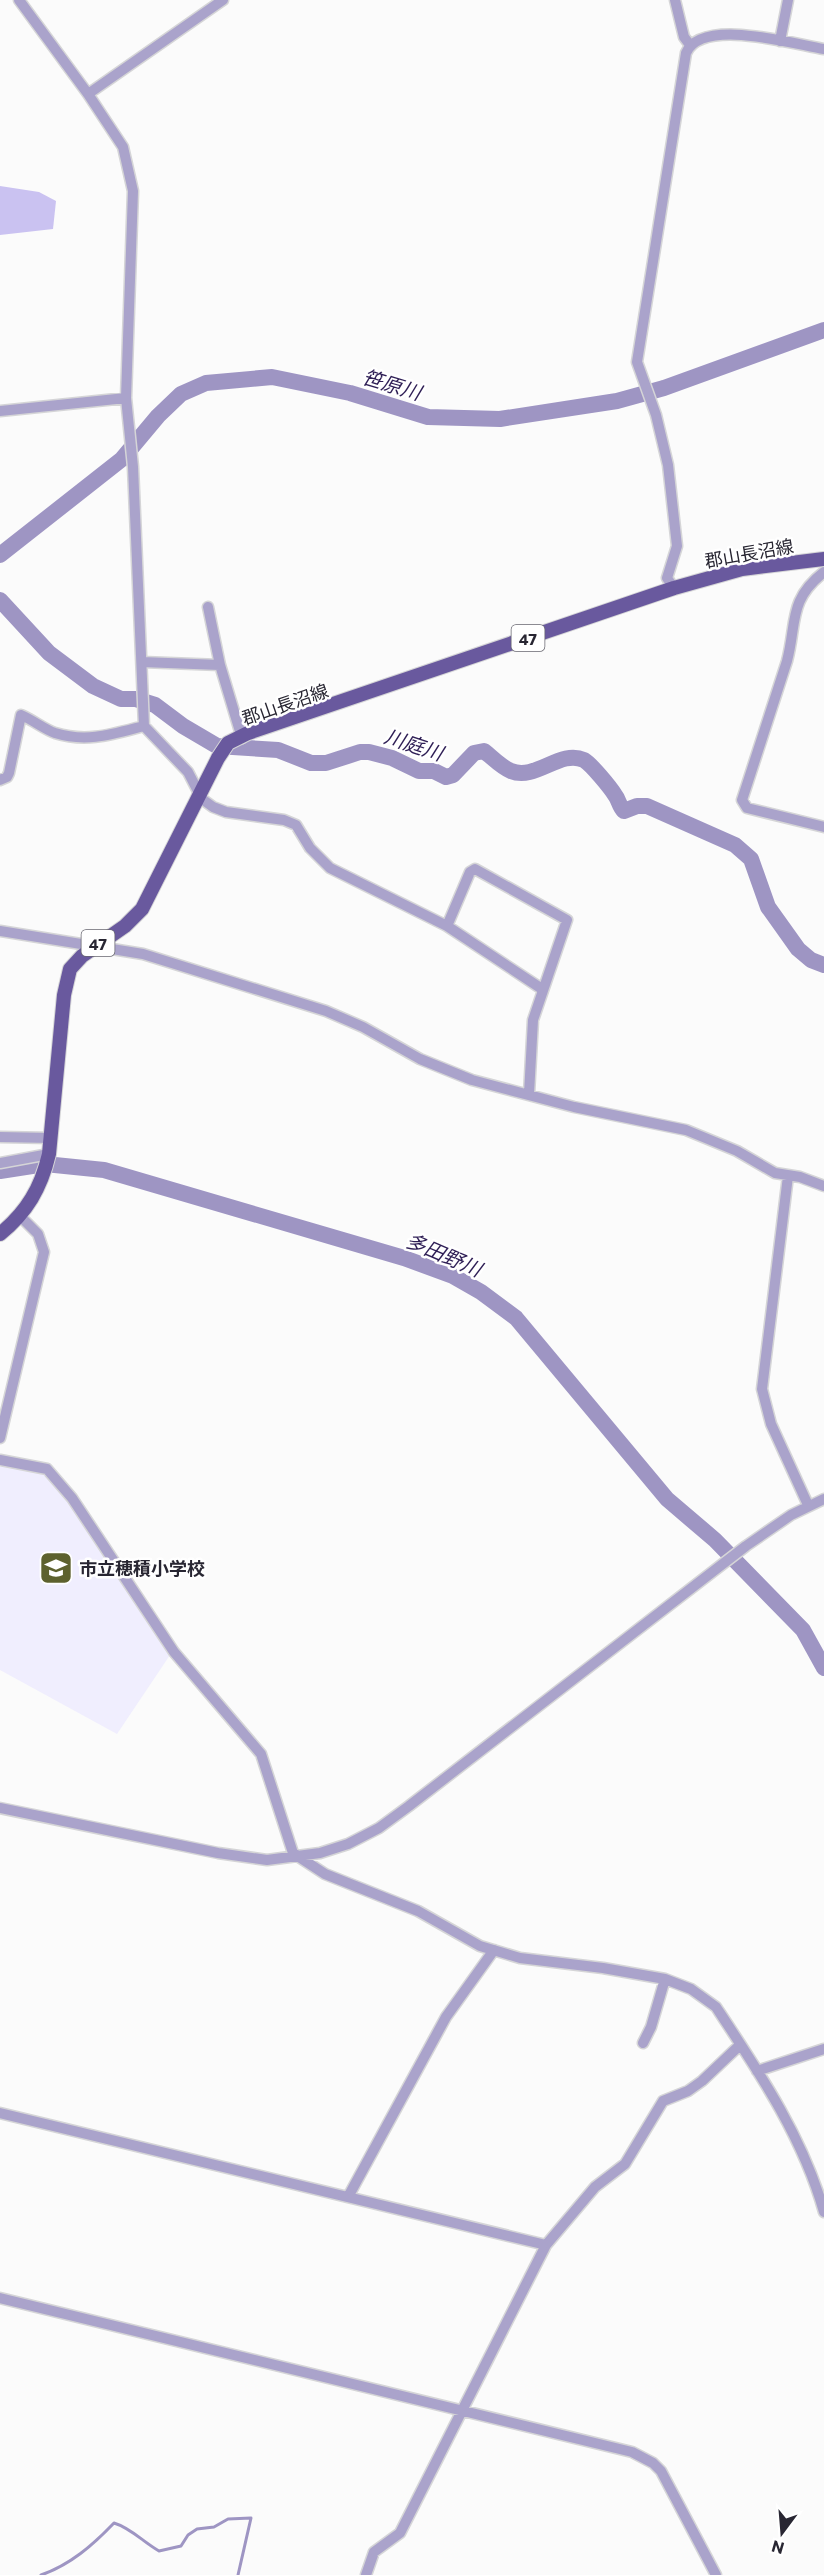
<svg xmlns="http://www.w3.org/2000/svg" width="824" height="2575" viewBox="0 0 824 2575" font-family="Commissioner,'Noto Sans JP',sans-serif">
<rect width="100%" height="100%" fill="#fbfbfb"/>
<path fill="#f0eefe" d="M3 1465 45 1473 55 1481 170 1655 117 1734 0 1670V1467Z"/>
<path fill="#cac2f1" d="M0 186 39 192 56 201 53 229 0 235Z"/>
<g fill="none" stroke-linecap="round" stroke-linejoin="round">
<path stroke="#9e95c3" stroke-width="3" d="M41 2575C70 2565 93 2545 114 2523 131 2528 143 2542 159 2551L181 2546 188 2535 197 2529 214 2527 228 2519 251 2518 238 2575"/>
<path stroke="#9e95c3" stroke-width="16" d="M0 555 122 459 158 416 181 394 206 383 272 377 350 393 428 417 500 419 617 401 664 388 824 330
M0 600 49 653 93 686 121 699H136L155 705 183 726 217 746 278 750 311 763H326L360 752H369L392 758 419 771H434L446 777 453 775 474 753 484 751C492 757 501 767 511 771 536 781 560 749 584 760 591 764 610 787 615 795 619 800 619 806 624 811L637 806H647L735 845 751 859 768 907 798 949 811 960 824 965
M0 1171 45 1164 104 1170 404 1258 453 1276 481 1292 516 1318 667 1499 715 1540 803 1630 824 1668"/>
<defs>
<path id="minor" d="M19 0 88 94 123 147 133 191 126 398 133 467 144 726 188 772 202 799 213 807 226 812 284 820 296 825 310 848 330 868 447 926 542 989
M675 0 684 37 690 45
M780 41 788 0
M88 94 223 0
M0 411 126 398
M824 572C788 600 797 623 787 661L742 800 747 808 824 827
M674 588 667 578 677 546 668 465 656 415 637 362 686 53C702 17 793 44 824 49
M208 607 220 665 242 738
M142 662 220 665
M0 780 7 777 9 773 21 715C33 720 44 729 55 733 87 743 113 734 144 726
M447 926 470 872 475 869 567 920 533 1020 529 1094
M0 931 143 954 326 1011 363 1027 420 1059 472 1080 574 1107 686 1130 737 1151 775 1173 800 1177 824 1186
M0 1137 51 1138
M0 1163 49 1154
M788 1176 762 1389 771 1424 808 1505
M0 1438 44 1252 38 1234 21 1217
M0 1460 47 1469 72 1498 174 1652 261 1754 293 1853 325 1874 418 1911 480 1946 520 1958 603 1968 665 1979 691 1989 716 2007C759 2072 803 2137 824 2212
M0 1808 218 1853 267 1860 320 1853 348 1844 379 1828 409 1806 746 1546 791 1515 824 1499
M643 2043 651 2027 665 1979
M757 2071 824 2049
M0 2113 546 2245
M348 2197 446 2017 494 1950
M0 2298 632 2452 653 2463 661 2471 716 2575
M366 2575 374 2552 400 2533 546 2245 595 2187 625 2164 663 2101 688 2091 702 2081 740 2045"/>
<path id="major" d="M0 1234C27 1212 41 1188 49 1154L64 995 70 969 82 956 125 926 142 909 218 758 228 743 248 733 674 588 742 569 824 559"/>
</defs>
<use href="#minor" stroke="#d5d5d7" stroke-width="13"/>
<use href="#major" stroke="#d5d5d7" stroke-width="16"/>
<use href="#minor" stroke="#aaa3cb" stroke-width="10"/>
<use href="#major" stroke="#69599e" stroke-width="14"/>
</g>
<defs>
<symbol id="school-square" viewBox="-11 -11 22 22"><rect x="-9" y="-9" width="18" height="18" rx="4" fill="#5d612e" stroke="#fff"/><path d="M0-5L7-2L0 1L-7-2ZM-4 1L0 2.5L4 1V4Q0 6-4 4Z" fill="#fff"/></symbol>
</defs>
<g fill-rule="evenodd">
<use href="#school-square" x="37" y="1549" width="38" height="38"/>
</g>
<g text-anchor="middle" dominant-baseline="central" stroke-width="5" stroke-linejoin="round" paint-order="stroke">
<g fill="#fff" stroke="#686770" stroke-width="1.5">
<rect x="511.5" y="625" width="33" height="26" rx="4.5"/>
<rect x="81.5" y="930" width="33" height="26" rx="4.5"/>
</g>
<g font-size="16" font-weight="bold" fill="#282632">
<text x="528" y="638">47</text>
<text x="98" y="943">47</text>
</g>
<g font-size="18" fill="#282632" stroke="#fff">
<text transform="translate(749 553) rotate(-10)">郡山長沼線</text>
<text transform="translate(285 704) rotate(-19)">郡山長沼線</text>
</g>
<g font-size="18" font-weight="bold" fill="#282632" stroke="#fff" text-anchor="start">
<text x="79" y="1568">市立穂積小学校</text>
</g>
<g font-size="20" font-style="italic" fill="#2e1e55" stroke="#fff">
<text transform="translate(392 384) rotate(17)">笹原川</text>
<text transform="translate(414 744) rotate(18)">川庭川</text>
<text transform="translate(444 1254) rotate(23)">多田野川</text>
</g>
</g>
<g transform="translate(782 2533) rotate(196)" stroke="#ffffff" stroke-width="4.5" paint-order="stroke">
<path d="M0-4.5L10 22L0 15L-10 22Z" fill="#282632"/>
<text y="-9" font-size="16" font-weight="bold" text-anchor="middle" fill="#282632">N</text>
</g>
</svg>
